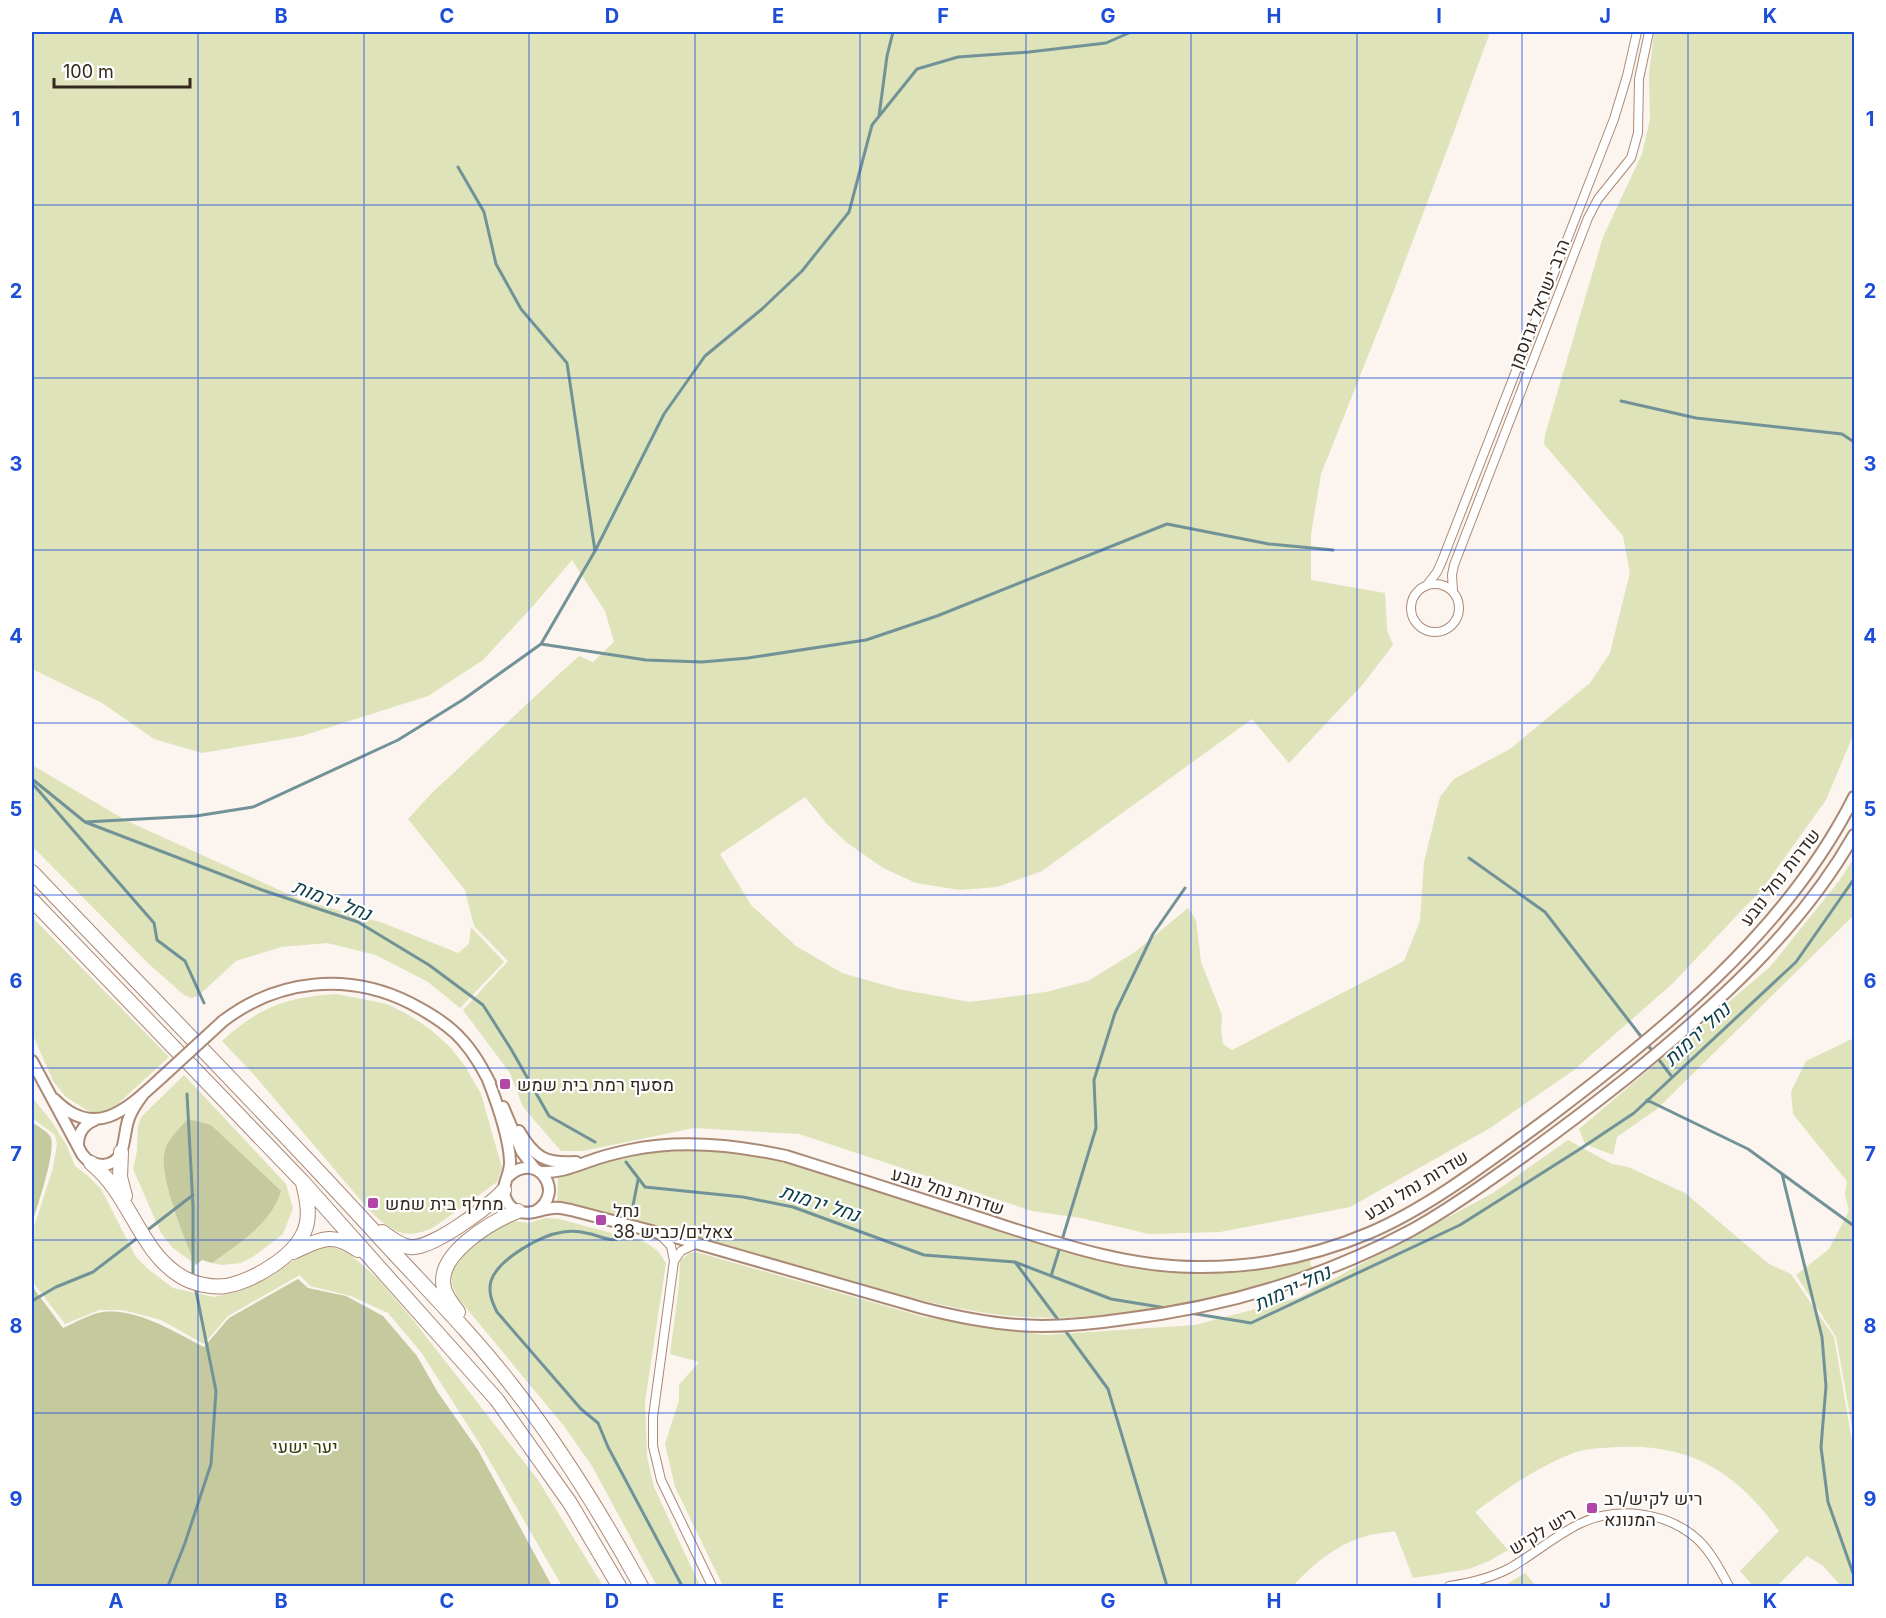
<svg xmlns="http://www.w3.org/2000/svg" width="1886" height="1618" viewBox="0 0 1886 1618" font-family="Inter,Heebo,sans-serif">
<rect width="100%" height="100%" fill="#fbf4ef"/>
<path fill="#dee3b9" d="M32 32H1490L1453 134 1393 293 1321 474 1311 534V580L1385 593 1387 630 1393 645 1363 684 1289 763 1252 719 1042 871 997 887 960 890 916 883 883 868 846 842 827 824 805 797 720 854 751 905 796 946 842 973 898 989 970 1002 1046 992 1088 981 1135 952 1188 908 1196 920 1201 962 1222 1015 1221 1031 1223 1044 1232 1050 1404 961 1420 921 1424 862 1440 797 1454 779 1510 749 1590 683 1610 653 1630 573 1623 536 1544 444 1545 435 1603 237 1642 154 1650 119 1649 75 1654 32H1854V733L1826 800 1762 889 1672 984 1574 1070 1490 1128 1350 1207 1220 1232 1149 1234 1081 1218 1032 1211 799 1134 694 1128 583 1151H561L523 1107 510 1073 463 1010 508 961 474 926 465 890 408 819 432 793 558 675 579 656 593 662 614 642 605 611 572 560 533 606 483 660 428 696 302 736 202 753 154 739 102 703 32 669Z
M32 765 127 821 299 899 383 923 458 953 469 944 471 927 504 962 460 1008 428 982 376 955 327 943 281 947 236 961 198 996 191 998 184 995 149 964 32 846Z
M1854 858V915L1657 1109 1617 1137 1613 1155 1585 1144 1579 1129 1770 967 1839 881Z
M32 917 169 1057 110 1111 93 1114 66 1097 53 1081 32 1033Z
M337 994 387 1004 407 1014 430 1029 450 1047 465 1066 481 1094 502 1168 497 1182 434 1227C404 1242 390 1230 369 1210L256 1077 222 1041C259 1007 287 997 337 994Z
M1854 1038V1438L1836 1337 1796 1275 1829 1249 1849 1211 1845 1194 1847 1181 1793 1114 1791 1092 1806 1061Z
M184 1075 286 1184 293 1208 283 1234 254 1256 241 1263 222 1265 212 1263 236 1245 171 1139C169 1143 166 1147 164 1151 158 1174 185 1243 196 1265L173 1248 161 1233 133 1169 137 1151 138 1127 141 1117Z
M32 1097 52 1122 67 1146 75 1166 87 1175 101 1189 136 1257 148 1269 173 1288 214 1297 237 1292 272 1276 307 1251 323 1244 349 1253 378 1279 410 1316 538 1480 603 1586H562L481 1446 421 1352 388 1313 351 1296 310 1286 300 1275 228 1316 204 1344 161 1320 123 1310H99L65 1324 32 1281V1233L53 1168 57 1144 55 1135 32 1118Z
M1568 1140 1612 1164 1628 1167 1685 1193 1769 1264 1791 1274 1834 1337 1854 1453V1586H1841L1823 1566 1807 1556 1777 1586H1753L1740 1571 1779 1531C1738 1473 1691 1443 1618 1447 1603 1448 1587 1448 1573 1453 1537 1467 1506 1489 1475 1512L1508 1550 1489 1561 1469 1569 1413 1578 1395 1531C1386 1533 1375 1533 1366 1536 1337 1544 1312 1565 1293 1586H723L675 1487 665 1444 679 1400V1385L699 1362 670 1354 679 1285 680 1261 689 1253 696 1252 924 1317 1045 1335 1195 1325 1298 1298 1493 1193Z
M653 1149H724L784 1159 1108 1262C1159 1271 1209 1274 1261 1270 1277 1268 1295 1263 1311 1260L1310 1265 1315 1268C1275 1284 1234 1294 1192 1302 1122 1316 1051 1324 980 1312 895 1298 812 1270 730 1246 697 1237 665 1229 633 1221 608 1214 583 1207 557 1204L558 1175 592 1163Z
M546 1218 559 1219 645 1242 658 1251 666 1263 645 1402 647 1457 654 1487 700 1586H657L592 1466 564 1426 458 1298 452 1285 451 1265 465 1248 507 1220 528 1223Z
M1525 1573 1536 1586H1504Z"/>
<path fill="#c4c99e" d="M188 1119 211 1125 281 1191C271 1224 238 1244 212 1263L202 1260 196 1265C185 1243 159 1176 164 1153 167 1139 180 1128 188 1119Z
M32 1122C37 1126 47 1131 50 1136 58 1148 36 1209 32 1224Z
M298 1279 308 1288 346 1296 383 1316 417 1356 437 1391 478 1450 552 1586H32V1286L63 1328C75 1323 86 1316 98 1313 133 1305 174 1332 204 1347L229 1318Z"/>
<g fill="none" stroke-linecap="round" stroke-linejoin="round">
<path stroke="#719398" stroke-width="3" d="M879 116 887 56 893 32
M458 167 484 212 496 264 521 309 567 363 595 551
M1621 401 1696 418 1842 434 1854 442
M541 644 646 660 702 662 748 658 866 640 937 616 1167 524 1269 544 1333 550
M32 779 85 822 262 890 358 922 429 965 483 1005 511 1049 549 1116 595 1142
M32 783 154 923 157 940 185 961 204 1003
M85 822 196 816 253 807 398 740 464 699 541 644 595 551 664 414 705 356 762 309 802 271 849 212 872 125 917 69 958 57 1029 52 1106 43 1131 32
M1469 858 1545 912 1643 1039
M1647 1044 1672 1077
M187 1094 193 1206V1277
M1647 1100 1748 1149 1854 1226
M626 1162 645 1187 743 1197 793 1207 924 1255 1015 1262 1111 1299 1166 1308
M1782 1174 1822 1337 1826 1386 1821 1447 1828 1502 1854 1576
M631 1216 638 1180
M145 1232 193 1195
M625 1234C614 1246 600 1235 586 1233 579 1231 570 1231 563 1232 541 1235 498 1259 491 1281 488 1292 492 1302 497 1312L581 1409 598 1423 608 1447 682 1586
M1062 1240 1096 1128 1094 1080 1115 1013 1153 934 1185 888
M1015 1262 1059 1321
M1051 1276 1060 1247
M32 1301 56 1287 93 1272 140 1236
M1190 1313 1251 1323 1460 1225 1580 1149 1634 1113 1796 962 1854 879
M1064 1329 1108 1389 1167 1586
M168 1586 185 1543 211 1464 216 1391 195 1286"/>
<defs>
<path id="street" d="M1411 608a24 24 0 1 1 48 0a24 24 0 1 1-48 0Z
M1427 585 1437 572 1442 561 1614 119 1627 76 1637 32
M1453 591 1452 575 1454 565 1588 218 1598 199 1631 158 1638 133 1639 79 1649 32
M660 1235 671 1246 674 1261 653 1417V1446L661 1480 712 1586
M674 1261 681 1251 696 1244
M1449 1586C1470 1583 1491 1578 1510 1568 1534 1554 1555 1536 1579 1524 1616 1506 1665 1511 1696 1538 1710 1550 1720 1570 1729 1586"/>
<path id="secondary" d="M223 1021C278 979 348 972 410 1003 429 1013 448 1024 462 1040 474 1053 482 1068 490 1083
M32 1061 82 1154C87 1161 94 1165 103 1165 128 1163 122 1135 129 1118 132 1109 138 1101 144 1093
M487 1077C496 1100 509 1136 510 1161 511 1174 501 1184 505 1197 507 1203 511 1208 517 1211 528 1216 541 1209 553 1208 559 1207 565 1209 571 1210L678 1238 922 1308C961 1318 1002 1326 1042 1326 1070 1326 1098 1323 1125 1319 1224 1307 1322 1278 1410 1231 1439 1215 1467 1196 1494 1177 1540 1145 1584 1112 1628 1077 1713 1008 1799 932 1854 835
M54 1099C95 1141 127 1109 161 1078
M503 1107 522 1152 535 1169
M519 1131C534 1157 545 1164 576 1162
M78 1145C78 1133 84 1124 95 1120
M541 1172C559 1173 573 1167 590 1161 603 1156 616 1153 630 1150 681 1139 736 1145 786 1156 853 1177 920 1199 986 1220 1057 1243 1127 1268 1202 1267 1261 1267 1315 1256 1369 1233 1428 1208 1488 1162 1540 1124 1659 1034 1786 933 1854 797
M509 1176C536 1150 567 1192 536 1211"/>
<path id="highway" d="M32 872C148 994 267 1114 381 1239 426 1288 473 1335 513 1387 562 1450 603 1517 641 1586
M32 900 302 1181 497 1400 570 1503 619 1586
M121 1152 120 1177 125 1196
M91 1163C131 1195 139 1252 182 1277 194 1284 212 1288 226 1286 252 1281 293 1258 304 1232 311 1217 307 1199 303 1183
M382 1232C390 1237 400 1246 410 1247 431 1250 490 1206 504 1190
M293 1252C320 1240 331 1231 358 1250
M458 1312C453 1305 446 1297 444 1288 435 1254 493 1221 518 1211"/>
</defs>
<use href="#street" stroke="#ab8a75" stroke-width="10"/>
<use href="#secondary" stroke="#ab8a75" stroke-width="14"/>
<use href="#highway" stroke="#ab8a75" stroke-width="16"/>
<use href="#street" stroke="#fff" stroke-width="8"/>
<use href="#secondary" stroke="#fff" stroke-width="10"/>
<use href="#highway" stroke="#fff" stroke-width="14"/>
<defs>
<path id="secondary-bridge" d="M161 1078 223 1021"/>
</defs>
<use href="#secondary-bridge" stroke="#ab8a75" stroke-width="14" stroke-linecap="butt"/>
<use href="#secondary-bridge" stroke="#fff" stroke-width="10"/>
</g>
<path fill="none" stroke="#1d4ed8" stroke-width="1.5" stroke-opacity="0.55" d="M198 32V1586M364 32V1586M529 32V1586M695 32V1586M860 32V1586M1026 32V1586M1191 32V1586M1357 32V1586M1522 32V1586M1688 32V1586M32 205H1854M32 378H1854M32 550H1854M32 723H1854M32 895H1854M32 1068H1854M32 1240H1854M32 1413H1854"/>
<g fill="#b147a9" stroke="#fff" stroke-width="2">
<rect x="499" y="1078" width="12" height="12" rx="3"/>
<rect x="367" y="1197" width="12" height="12" rx="3"/>
<rect x="595" y="1214" width="12" height="12" rx="3"/>
<rect x="1586" y="1502" width="12" height="12" rx="3"/>
</g>
<g text-anchor="middle" dominant-baseline="central" stroke-width="4.5" stroke-linejoin="round" paint-order="stroke">
<g font-size="18" fill="#35281f" stroke="#fff">
<text transform="translate(1539 304) rotate(-69)">הרב ישראל גרוסמן</text>
<text transform="translate(1780 877) rotate(-52)">שדרות נחל נובע</text>
<text transform="translate(1416 1185) rotate(-31)">שדרות נחל נובע</text>
<text transform="translate(948 1191) rotate(18)">שדרות נחל נובע</text>
<text transform="translate(1542 1531) rotate(-31)">ריש לקיש</text>
</g>
<g font-size="18" fill="#35281f" stroke="#fff" text-anchor="start">
<text x="517" y="1084">מסעף רמת בית שמש</text>
<text x="385" y="1203">מחלף בית שמש</text>
<text x="613" y="1210">נחל<tspan x="613" dy="21">צאלים/כביש 38</tspan></text>
<text x="1604" y="1498">ריש לקיש/רב<tspan x="1604" dy="21">המנונא</tspan></text>
</g>
<g font-size="18" fill="#353802" stroke="#fff">
<text x="305" y="1446">יער ישעי</text>
</g>
<g font-size="20" font-style="italic" fill="#0e4049" stroke="#fff">
<text transform="translate(332 900) rotate(21)">נחל ירמות</text>
<text transform="translate(1697 1034) rotate(-43)">נחל ירמות</text>
<text transform="translate(820 1203) rotate(18)">נחל ירמות</text>
<text transform="translate(1292 1288) rotate(-25)">נחל ירמות</text>
</g>
</g>
<rect width="1886" height="1618" fill="none" stroke="#ffffff" stroke-width="66"/>
<path d="M54 78v9h136v-9" fill="none" stroke="#35281f" stroke-width="3"/>
<text x="63" y="78" font-size="18" fill="#35281f" stroke="#ffffff" stroke-width="4.5" paint-order="stroke">100 m</text>
<rect x="33" y="33" width="1820" height="1552" fill="none" stroke="#1d4ed8" stroke-width="2"/>
<g font-size="20" text-anchor="middle" font-weight="bold" fill="#1d4ed8">
<text x="116" y="23">A</text>
<text x="281" y="23">B</text>
<text x="447" y="23">C</text>
<text x="612" y="23">D</text>
<text x="778" y="23">E</text>
<text x="943" y="23">F</text>
<text x="1108" y="23">G</text>
<text x="1274" y="23">H</text>
<text x="1439" y="23">I</text>
<text x="1605" y="23">J</text>
<text x="1770" y="23">K</text>
<text x="16" y="126">1</text>
<text x="1870" y="126">1</text>
<text x="16" y="298">2</text>
<text x="1870" y="298">2</text>
<text x="16" y="471">3</text>
<text x="1870" y="471">3</text>
<text x="16" y="643">4</text>
<text x="1870" y="643">4</text>
<text x="16" y="816">5</text>
<text x="1870" y="816">5</text>
<text x="16" y="988">6</text>
<text x="1870" y="988">6</text>
<text x="16" y="1161">7</text>
<text x="1870" y="1161">7</text>
<text x="16" y="1333">8</text>
<text x="1870" y="1333">8</text>
<text x="16" y="1506">9</text>
<text x="1870" y="1506">9</text>
<text x="116" y="1608">A</text>
<text x="281" y="1608">B</text>
<text x="447" y="1608">C</text>
<text x="612" y="1608">D</text>
<text x="778" y="1608">E</text>
<text x="943" y="1608">F</text>
<text x="1108" y="1608">G</text>
<text x="1274" y="1608">H</text>
<text x="1439" y="1608">I</text>
<text x="1605" y="1608">J</text>
<text x="1770" y="1608">K</text>
</g>
</svg>
